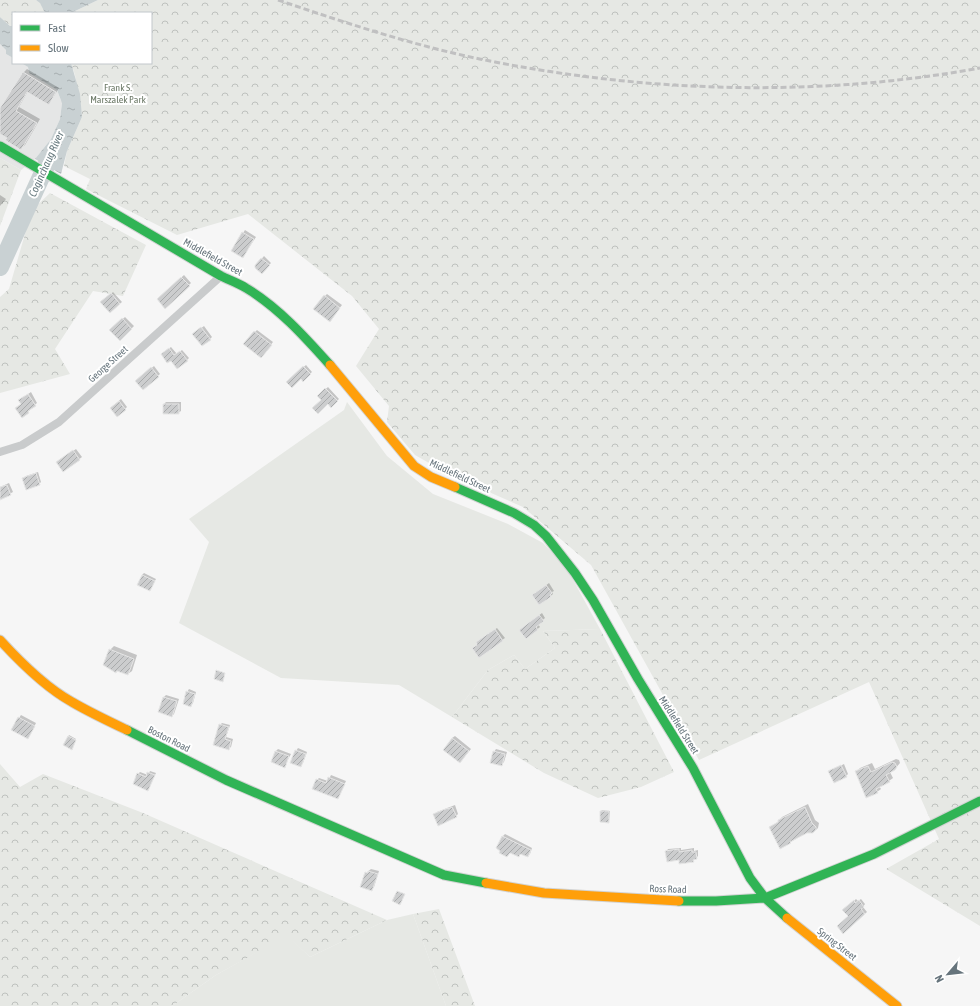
<svg xmlns="http://www.w3.org/2000/svg" width="980" height="1006" viewBox="0 0 980 1006" font-family="'Asap Condensed',sans-serif">
<defs>
<pattern id="forest-crowns" width="20" height="18" patternUnits="userSpaceOnUse"><rect width="20" height="18" fill="#e6e8e4"/><path d="M2 6a3 3 0 1 1 6 0M12 15a3 3 0 1 1 6 0" fill="none" stroke="#bec1be"/></pattern>
<pattern id="water-ripples" width="26" height="14" patternUnits="userSpaceOnUse"><rect width="26" height="14" fill="#c9d1d3"/><path d="M2 4q2-2 4 0t4 0M15 11q2-2 4 0t4 0" fill="none" stroke="#a7aeb0"/></pattern>
<pattern id="building-hatch" width="6" height="6" patternUnits="userSpaceOnUse"><rect width="6" height="6" fill="#cccdce"/><path d="M-1 1l2-2M0 6l6-6M5 7l2-2" fill="none" stroke="#a9abac"/></pattern>
</defs>
<rect width="100%" height="100%" fill="#f6f6f6"/>
<path fill="#e5e6e6" d="M0 44 6 50V54L13 58V63H21L28 67 29 73 57 90 62 103 60 119 51 139 35 159 21 170 0 158Z"/>
<path fill="#e6e8e4" d="M347 402 387 456 433 494 508 524 543 543 566 567 600 629 543 631 555 648 525 669 514 655 488 670 452 717 399 685 281 678 179 623 209 542 189 519 344 410Z
M413 914 446 1006H172L216 975 287 935 310 957 387 920Z"/>
<path fill="url(#forest-crowns)" d="M0 0H36L40 2 45 13H13V26H10L0 17Z
M98 0H980V926L886 869 939 839 869 682 699 760 591 565 523 507 450 475 415 455 387 422 389 406 356 366 379 329 352 296 248 214 177 235 86 189 90 179 64 166 67 151 82 117 75 75 71 63H151V13H71Z
M0 158 21 170 0 226Z
M50 193 146 245 123 296 93 291 55 349 70 374 0 393V297L9 289 32 210Z
M600 629 674 772 641 787 598 798 544 773 452 717 488 670 514 655 525 669 555 648 543 631Z
M0 764 20 787 43 774 143 813 387 920 310 957 287 936 216 975 172 1006H0Z
M439 909 475 1006H446L413 914Z"/>
<path fill="url(#water-ripples)" d="M36 0H98L71 13H45L40 3Z
M0 17 10 26H13V58L6 54V50L0 44Z
M21 63H71L80 94 82 117 67 151 61 174 35 159 51 139 60 119 62 103 57 90 29 73 28 67Z"/>
<path fill="#0003" d="M27 69 59 88 49 104 28 91 19 107 40 119 25 145 21 148 0 132V111L24 72Z
M0 195 6 199 0 206Z
M245 230 256 237 243 257V233Z
M264 256 271 263 262 273 255 267Z
M184 275 191 283 166 307 158 299Z
M113 292 122 302 110 312 102 303Z
M327 294 342 305 332 318 325 296Z
M125 317 134 326 120 340 111 330Z
M204 326 212 337 210 339 196 332Z
M257 330 273 342 263 355 255 332Z
M171 347 177 354 182 350 189 358 187 360 164 352Z
M306 365 312 372 303 380 301 378 287 382Z
M154 366 160 374 143 388 139 379Z
M328 387 339 399 331 406 318 396Z
M31 392 37 403 29 409 30 410 28 412 22 404V398Z
M121 399 127 407 125 409 113 406Z
M166 402H181V411L178 413 164 404Z
M76 449 82 457 64 471 60 460Z
M38 472 41 482 39 484 23 478 26 476Z
M9 483 13 492 0 499V487Z
M144 573 156 579 150 590 142 575Z
M549 583 554 591 552 592 553 594 540 604 536 593Z
M542 613 545 618 538 624 540 627 526 638 520 630Z
M497 628 505 638 502 640 478 644 479 640Z
M114 646 137 655 132 671 128 674 110 650Z
M189 689 196 692 193 703 191 706 187 692Z
M166 695 179 699 174 714 172 716 159 712 164 697Z
M21 715 36 723 30 735 19 718Z
M222 723 230 725 226 737 233 739 231 747 228 749 214 744 220 725Z
M69 735 76 739 72 748 64 745Z
M455 736 471 749 462 760 452 738Z
M298 748 307 752 303 763 301 766 296 751Z
M278 749 291 754 284 767 276 751Z
M496 749 507 752 504 762 502 764 494 752Z
M896 759 899 760 900 763 894 770 890 772 893 778 889 781 879 786 881 789 877 792 856 772 860 768 872 763 875 769Z
M844 764 848 774 846 776 830 771Z
M150 771 156 773 148 789 138 774 140 772 148 775Z
M331 775 346 781 338 798 317 780 319 778 328 781Z
M808 804 815 820 819 823 818 828 814 832H807L781 848 770 828 779 821 782 817Z
M455 805 458 814 456 816 434 815 437 812Z
M602 810 610 811 609 822 601 811Z
M505 834 532 848 530 854 527 856 521 854 519 856 503 836Z
M681 848V850L694 848V851L698 850V856L693 861 680 859 666 852 668 849Z
M371 869 379 871 374 887 372 889 366 873Z
M856 899 858 901 861 899 865 904 863 907 867 912 844 932 849 916 846 908Z"/>
<g fill="none" stroke-linecap="round" stroke-linejoin="round">
<path stroke="#c9d1d3" stroke-width="18" d="M0 267 51 155"/>
</g>
<path fill="url(#building-hatch)" stroke="#e6e6e6" d="M23 72 56 92 49 105 27 92 16 111 37 123 21 150 5 140 7 138 0 134V108Z
M242 232 254 239 243 258 231 251Z
M261 258 270 265 262 274 255 268V265Z
M181 277 190 286 165 309 157 299Z
M111 293 120 304 110 313 100 302Z
M324 295 340 308 330 322 313 309Z
M122 318 132 329 120 341 109 330Z
M201 327 211 340 202 346 192 334Z
M254 331 272 345 261 358 243 344Z
M169 348 174 355 180 351 188 361 177 369 171 361 167 363 161 354Z
M303 366 311 374 303 382 301 379 292 388 286 382Z
M151 367 159 377 143 390 135 381Z
M325 388 338 401 331 408 328 404 318 414 312 408 321 400 317 396Z
M28 394 36 406 28 411 29 413 22 418 15 408 21 404 18 400Z
M119 401 126 410 117 417 110 408Z
M163 404H179V414H163Z
M73 450 80 460 63 472 56 462Z
M36 473 40 485 26 490 22 478Z
M7 485 11 495 0 500V487Z
M142 575 155 581 150 591 137 585Z
M546 585 552 593 550 595 551 597 539 605 532 595Z
M539 615 544 621 536 627 538 630 526 639 519 630Z
M495 629 503 641 479 658 472 648 477 645 476 642Z
M109 649 134 659 128 675 117 671 116 673 103 665Z
M216 670 225 673 223 682 214 679Z
M186 691 195 694 191 707 183 704Z
M163 697 177 701 172 717 158 712Z
M18 717 35 726 28 739 11 730Z
M219 724 229 727 225 739 231 741 229 750 213 745Z
M68 736 76 740 72 750 63 745Z
M452 738 469 751 460 763 443 750Z
M295 750 306 754 301 767 290 763Z
M275 751 289 756 285 768 271 762Z
M493 751 505 754 502 766 490 763Z
M892 762 895 763 897 767 895 770 886 775 890 782 876 789 878 793 866 798 855 771 868 766 871 772Z
M841 765 847 777 834 783 828 771Z
M147 772 155 775 148 791 133 784 137 773 146 777Z
M328 777 345 784 338 799 312 789 316 779 326 783Z
M452 807 457 817 438 826 433 814 448 808V809Z
M805 807 812 823 816 827V830L813 833H807L790 842 791 843 780 849 769 827 778 822V820Z
M600 811H609V823L600 822Z
M502 836 531 850 528 857 520 854 519 857 510 853 507 857 499 853 500 851 496 848Z
M679 849V852L692 850V852H696L697 859 693 860 694 862 679 864V860L667 862 665 851Z
M368 871 378 874 372 891 360 887 365 872 368 873Z
M397 891 405 894 400 905 392 901Z
M854 900 855 903 859 900 864 907 861 909 865 914 843 934 837 926 848 916 842 910Z"/>
<g fill="none" stroke-linecap="round" stroke-linejoin="round">
<defs>
<path id="fast" d="M0 146 221 276C229 280 238 283 246 288 278 307 305 337 330 365
M455 487 514 513 534 525 546 536 575 573 593 600 638 679 693 768 750 878 765 898 787 918
M127 730 226 780 444 875 486 883
M679 901H716L765 898 874 854 980 801"/>
<path id="slow" d="M330 365 414 466 431 477 455 487
M0 640C21 663 45 687 72 702 89 712 108 721 127 730
M486 883 544 893 679 901
M787 918 897 1006"/>
</defs>
<use href="#fast" stroke="#d2d3d3" stroke-width="11"/>
<use href="#slow" stroke="#d2d3d3" stroke-width="11"/>
<path stroke="#c9cbcc" stroke-width="8" d="M0 452 22 445 59 422 221 276"/>
<use href="#fast" stroke="#30b455" stroke-width="9"/>
<use href="#slow" stroke="#ff9f0a" stroke-width="9"/>
<path stroke="#c0c0c1" stroke-width="3" stroke-dasharray="6 3" stroke-linecap="butt" d="M278 0C349 24 421 48 495 62 655 93 820 97 980 68"/>
</g>
<g text-anchor="middle" dominant-baseline="central" stroke-width="4" stroke-linejoin="round" paint-order="stroke">
<g font-size="10" fill="#6d7a68" stroke="#fff">
<text x="118" y="87">Frank S.<tspan x="118" dy="12">Marszalek Park</tspan></text>
</g>
<g font-size="10" fill="#66747c" stroke="#fff">
<text transform="translate(213 257) rotate(29)">Middlefield Street</text>
<text transform="translate(108 364) rotate(-42)">George Street</text>
<text transform="translate(460 476) rotate(25)">Middlefield Street</text>
<text transform="translate(679 725) rotate(58)">Middlefield Street</text>
<text transform="translate(169 739) rotate(27)">Boston Road</text>
<text transform="translate(668 889) rotate(2)">Ross Road</text>
<text transform="translate(837 944) rotate(38)">Spring Street</text>
</g>
<g font-size="11" font-style="italic" fill="#66797e" stroke="#fff">
<text transform="translate(46 164) rotate(-66)">Coginchaug River</text>
</g>
</g>
<rect x="12" y="12" width="140" height="52" fill="#ffffff" stroke="#c2c7cb"/>
<rect x="20" y="25" width="20" height="6" fill="#30b455" stroke="#c2c7cb"/>
<text x="48" y="32" font-size="12" fill="#66747c">Fast</text>
<rect x="20" y="45" width="20" height="6" fill="#ff9f0a" stroke="#c2c7cb"/>
<text x="48" y="52" font-size="12" fill="#66747c">Slow</text>
<g transform="translate(948 974) rotate(242)" stroke="#ffffff" stroke-width="3" paint-order="stroke">
<path d="M0-3L7 15L0 10L-7 15Z" fill="#66747c"/>
<text y="-6" font-size="11" font-weight="bold" text-anchor="middle" fill="#66747c">N</text>
</g>
</svg>
